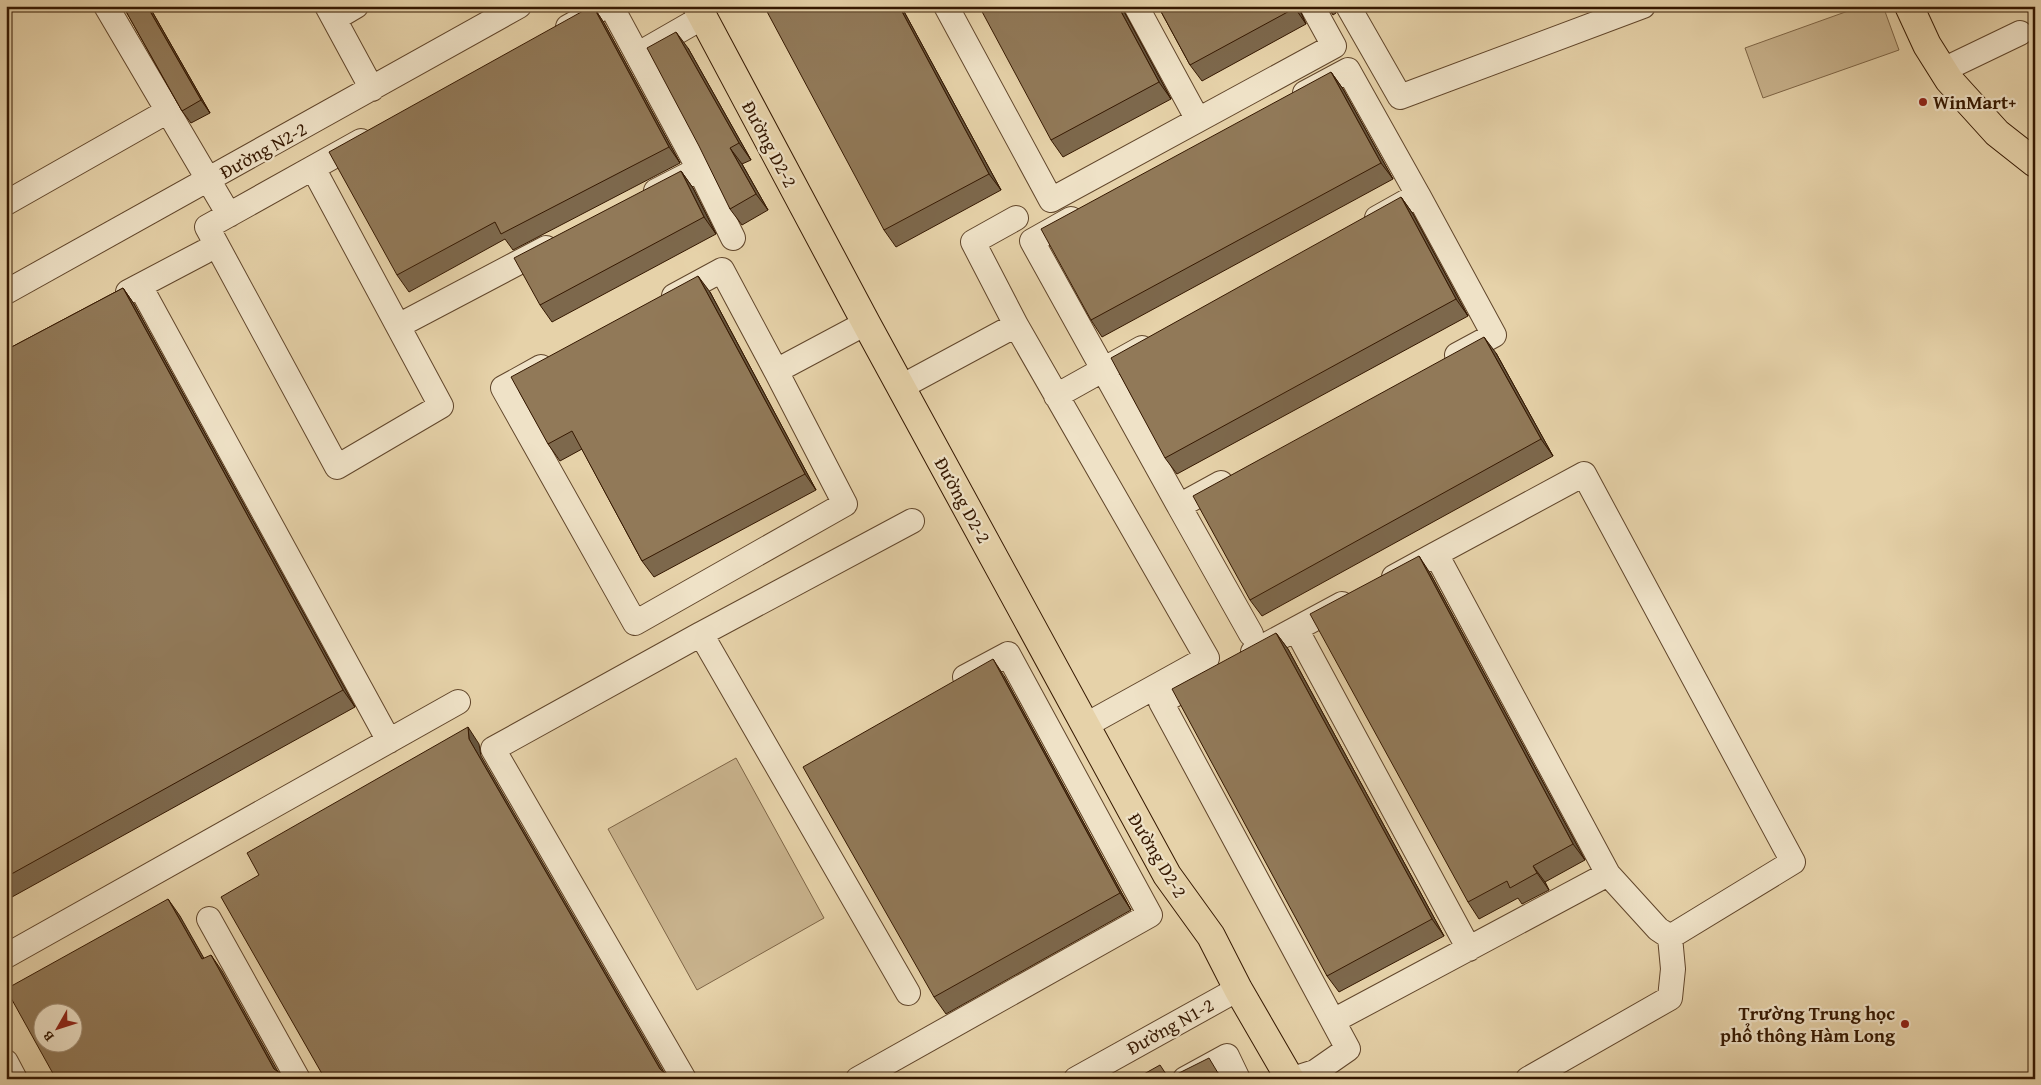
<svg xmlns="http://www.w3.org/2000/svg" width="2041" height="1085" viewBox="0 0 2041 1085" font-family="'Gentium Book Plus',serif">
<rect width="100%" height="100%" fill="#e6d2a9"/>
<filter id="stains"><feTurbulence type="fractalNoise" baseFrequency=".004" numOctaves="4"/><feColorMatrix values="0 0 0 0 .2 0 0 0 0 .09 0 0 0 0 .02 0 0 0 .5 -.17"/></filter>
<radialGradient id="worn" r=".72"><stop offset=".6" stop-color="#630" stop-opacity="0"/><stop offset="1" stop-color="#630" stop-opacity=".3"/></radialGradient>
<path fill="#c8b28c" stroke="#7e6546" d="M1862 6H1883L1899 50 1763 98 1745 48Z
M736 758 824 918 697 990 608 829Z"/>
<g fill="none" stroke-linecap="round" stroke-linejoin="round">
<defs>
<path id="minor" d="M106 6 229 215
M327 6 372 89
M611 6 699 169 733 238
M946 6 1051 200 1334 46 1312 6
M1136 6 1198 120
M1348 6 1400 97 1643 6
M334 19 356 6
M568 27 606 6
M649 48 703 17
M1943 70 2020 33
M1305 93 1348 70 1418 195
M313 168 441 406 337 467 207 227 361 141
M656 191 699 169
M6 203 168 111
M1016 218 973 242 1016 325
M1377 218 1418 195 1494 335 1457 355
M1071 219 1032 241 1179 506
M140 286 389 741
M6 292 519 6
M128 292 204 252
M674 296 722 270 776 371 866 323
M398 326 546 248
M541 367 503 388 635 623 845 504 776 371
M901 387 1016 325 1207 658 1086 725
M1056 396 1142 348
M1221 483 1179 506 1251 634
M1436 554 1584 474 1793 862 1670 937 1658 929 1608 874
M1296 629 1469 949
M701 634 912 521
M1253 652 1342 604
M1203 679 1161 702 1348 1049 1315 1072 1293 1079
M209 919 298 1079
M6 956 458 702
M1333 1021 1608 874 1436 554 1394 577
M6 1062 15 1079
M684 1079 493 749 701 634 908 993
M858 1079 1150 915 1008 654 965 677
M1076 1079 1238 989
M1185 1079 1227 1056 1238 1079
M1528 1079 1670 998 1673 969 1670 937"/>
<path id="major" d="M697 6 866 323 1167 875 1211 936 1238 989 1290 1079
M1909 6 1927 45 1949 80 1997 133 2035 163"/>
</defs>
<use href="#minor" stroke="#61462b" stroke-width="26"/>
<use href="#major" stroke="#351801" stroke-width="30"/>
<use href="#minor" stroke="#efe2c7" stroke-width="24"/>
<use href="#major" stroke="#e6d2a9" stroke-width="28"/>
</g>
<path fill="#7d684c" stroke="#351801" d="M123 6H149L210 113 191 123 182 111Z
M593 6 604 23 680 163 513 250 505 239 409 292 397 275Z
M901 6 1001 190 896 247 884 230Z
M1121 6 1171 99 1063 157 1051 140Z
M1158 6H1298L1306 24 1202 81 1190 65Z
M1327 6H1334L1336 13 1333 15Z
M688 48 751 160 742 164 768 210 742 225 730 209Z
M1331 72 1343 89 1393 179 1102 337 1091 320Z
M681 171 693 188 716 234 552 322 540 305Z
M1401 197 1413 214 1468 316 1177 474 1165 458Z
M123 288 134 304 355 707 12 897 6 889V350Z
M710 292 816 490 654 577 642 561 582 449 560 461 548 444Z
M1496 353 1553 456 1262 616 1250 600Z
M1430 573 1585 860 1545 882 1549 890 1522 904 1518 898 1479 919 1468 902Z
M1276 633 1288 649 1444 936 1339 992 1327 976Z
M1004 676 1131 910 946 1014 934 997Z"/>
<path fill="#66553e" stroke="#351801" d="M147 6H149L210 113 201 100Z
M593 6 604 23 680 163 669 147Z
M899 6H901L1001 190 989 174Z
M1118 6H1121L1171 99 1159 82Z
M1294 6H1298L1306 24 1295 8Z
M1331 6H1334L1336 13Z
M676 32 688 48 751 160 739 143Z
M1331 72 1343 89 1393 179 1381 163Z
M730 148 742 164 768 210 756 194Z
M681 171 693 188 716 234 704 217Z
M1401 197 1413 214 1468 316 1456 299Z
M698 276 710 292 816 490 805 474Z
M123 288 134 304 355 707 343 690Z
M1484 337 1496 353 1553 456 1541 439Z
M1419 556 1430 573 1585 860 1573 844Z
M1276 633 1288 649 1444 936 1432 919Z
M993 659 1004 676 1131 910 1120 893Z
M468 727 479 744 481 756 668 1079 660 1069 469 739Z
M1533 866 1545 882 1549 890 1537 873Z
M168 899 180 916 214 976 202 959Z
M211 955 222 971 282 1079 274 1069Z"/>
<path fill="#917958" stroke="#351801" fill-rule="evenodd" d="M123 6H147L201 100 182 111Z
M592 6H593L669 147 501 234 495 222 397 275 329 152Z
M764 6H899L989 174 884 230Z
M979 6H1118L1159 82 1051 140Z
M1158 6H1294L1295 8 1190 65Z
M676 32 739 143 730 148 756 194 730 209 699 146 647 48Z
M1331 72 1381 163 1091 320 1041 229Z
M681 171 704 217 540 305 514 258Z
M1401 197 1456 299 1165 458 1111 358Z
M698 276 805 474 642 561 572 431 548 444 511 377Z
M123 288 343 690 6 877V350Z
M1484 337 1541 439 1250 600 1193 496Z
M1419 556 1573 844 1533 866 1537 873 1510 888 1507 881 1468 902 1310 614Z
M1276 633 1432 919 1327 976 1172 689Z
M993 659 1120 893 934 997 803 767Z
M468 727 469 739 660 1069 666 1074 669 1079H325L221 897 259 875 247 853Z
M168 899 202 959 211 955 274 1069 283 1075 285 1079H56L6 989ZM42 1012H72V1042H42Z
M1209 1058 1218 1073 1227 1076 1229 1079H1135L1160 1065 1166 1074 1173 1076Z"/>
<g fill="#8f2418" stroke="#efe2c7" stroke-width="2">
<circle cx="1923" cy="102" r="5"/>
<circle cx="1905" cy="1024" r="5"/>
</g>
<g text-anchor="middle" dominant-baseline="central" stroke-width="4.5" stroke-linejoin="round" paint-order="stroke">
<g font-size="19" font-weight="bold" fill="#351801" stroke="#efe2c7" text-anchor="start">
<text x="1933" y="102">WinMart+</text>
<text x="1895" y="1013" text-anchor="end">Trường Trung học<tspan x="1895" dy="22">phổ thông Hàm Long</tspan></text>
</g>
<g font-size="19" fill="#351801" stroke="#efe2c7">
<text transform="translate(770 144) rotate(62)">Đường D2-2</text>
<text transform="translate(263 150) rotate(-29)">Đường N2-2</text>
<text transform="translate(963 500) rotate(61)">Đường D2-2</text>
<text transform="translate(1158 855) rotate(59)">Đường D2-2</text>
<text transform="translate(1170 1026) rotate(-29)">Đường N1-2</text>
</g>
</g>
<rect width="2041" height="1085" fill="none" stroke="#e6d2a9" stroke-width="25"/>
<rect x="8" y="8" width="2026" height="1070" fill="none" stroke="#351801" stroke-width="2.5"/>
<rect x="12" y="12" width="2016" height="1060" fill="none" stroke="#351801"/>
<g transform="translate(58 1028) rotate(231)"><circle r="24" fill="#efe2c7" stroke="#a59178"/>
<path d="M0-4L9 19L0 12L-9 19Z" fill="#8f2418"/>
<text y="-8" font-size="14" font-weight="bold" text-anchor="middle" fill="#351801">B</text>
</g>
<rect width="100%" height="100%" filter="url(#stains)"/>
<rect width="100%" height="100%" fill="url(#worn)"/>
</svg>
